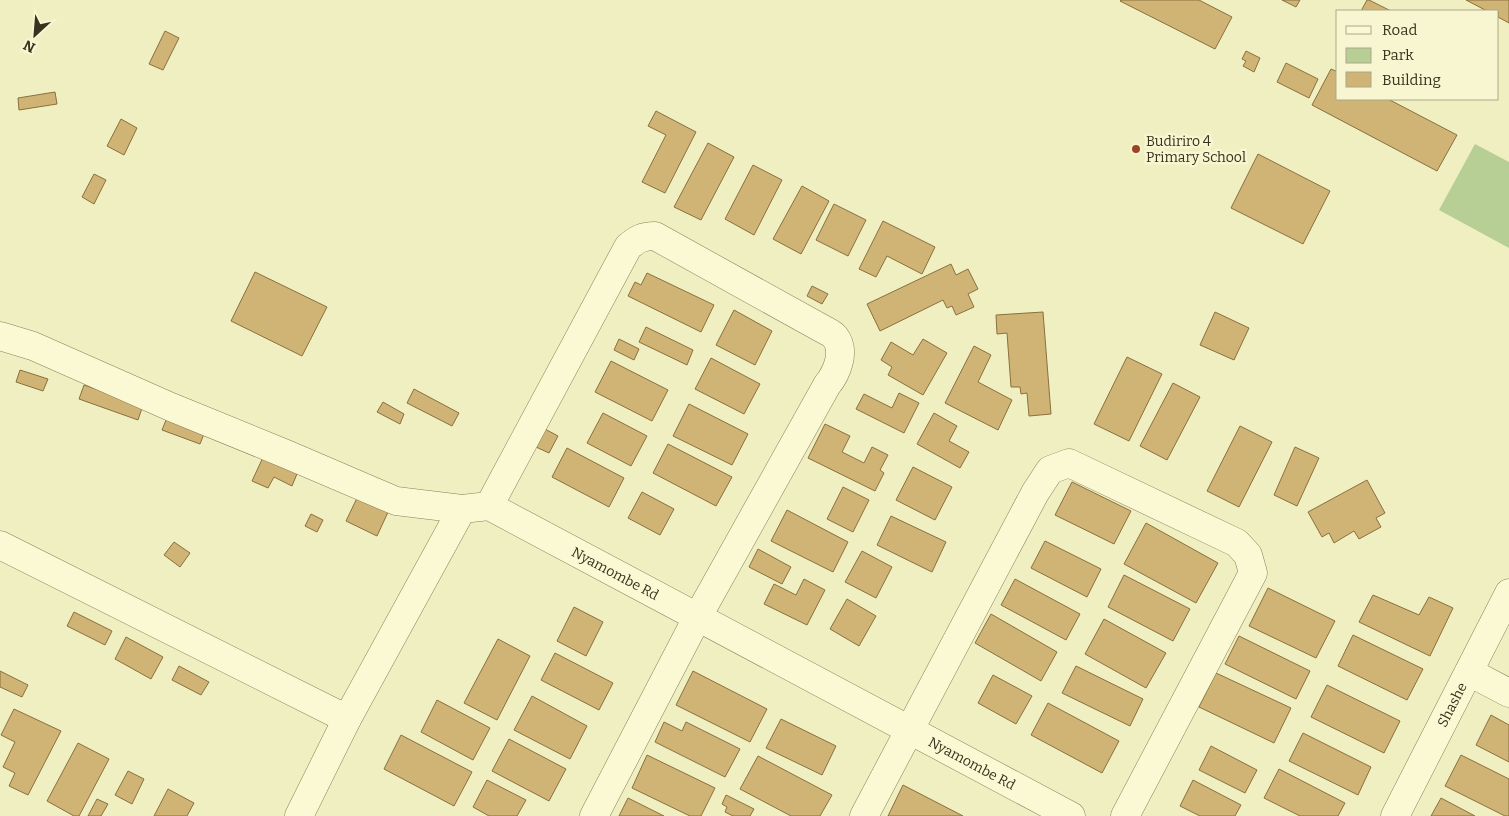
<svg xmlns="http://www.w3.org/2000/svg" width="1509" height="816" viewBox="0 0 1509 816" font-family="Bitter,serif">
<rect width="100%" height="100%" fill="#f0efc1"/>
<path fill="#b7ce94" d="M1475 144 1509 162V248L1439 210Z"/>
<path fill="#cfb475" stroke="#8a703d" d="M1121 0H1199L1232 17 1215 49 1120 1Z
M1282 0H1300L1296 7Z
M1367 0H1369L1391 11H1361Z
M1466 0H1509V23L1498 17V11H1487Z
M165 31 179 38 163 70 149 64Z
M1246 51 1260 58 1254 72 1243 66 1246 61 1242 59Z
M1286 63 1318 79 1309 98 1277 82Z
M1331 69 1338 72V99H1388L1457 135 1437 171 1312 105Z
M55 92 57 104 19 110 18 98Z
M656 111 696 132 665 193 642 182 666 135 648 126Z
M121 119 137 128 124 155 107 146Z
M708 143 734 157 701 220 674 207Z
M1258 154 1330 191 1303 244 1231 208Z
M753 165 782 180 754 235 725 219Z
M94 174 106 180 94 204 82 197Z
M802 186 829 201 801 254 773 239Z
M834 204 866 220 848 256 816 240Z
M883 221 935 247 922 274 887 256 876 277 859 269Z
M951 264 956 275 968 269 978 289 968 294 974 307 956 315 952 306 947 308 943 300 880 331 867 304Z
M255 272 327 307 302 356 231 321Z
M647 273 714 305 701 332 628 296 635 282 641 285Z
M812 286 828 294 822 304 807 296Z
M734 310 772 331 755 365 716 345Z
M1043 312 1051 414 1029 416 1027 393 1021 394 1020 387H1011L1007 333 997 334 996 315Z
M1215 312 1249 328 1234 360 1200 345Z
M646 327 693 350 687 365 639 342Z
M619 339 639 349 634 360 614 350Z
M923 339 947 353 923 395 888 375 892 367 881 360 891 342 913 355Z
M974 346 991 355 978 382 1012 400 998 430 945 403Z
M1127 357 1162 374 1129 441 1094 424Z
M711 358 760 384 744 414 695 389Z
M611 361 668 390 652 421 595 392Z
M20 370 48 379 43 391 16 382Z
M1173 383 1200 397 1167 460 1140 446Z
M84 385 143 405 138 420 79 399Z
M414 389 459 413 452 426 407 403Z
M899 393 919 403 904 433 856 409 864 394 892 408Z
M383 402 404 414 400 424 377 412Z
M689 404 748 434 732 465 673 436Z
M603 413 647 436 631 466 587 443Z
M934 413 957 426 949 441 969 452 960 468 917 444Z
M168 415 206 429 200 444 162 430Z
M825 424 850 436 842 452 864 463 872 447 888 455 880 470 884 473 875 491 808 458Z
M1240 426 1272 442 1239 507 1207 491Z
M545 429 558 436 549 453 536 447Z
M668 444 732 477 716 506 653 473Z
M1295 447 1319 458 1297 506 1274 495Z
M567 448 624 478 609 507 552 477Z
M265 453 299 469 292 486 274 477 268 488 252 481Z
M913 467 952 487 935 520 896 500Z
M1367 480 1385 513 1376 518 1381 527 1359 539 1354 531 1334 543 1329 533 1322 537 1308 512Z
M1072 482 1131 511 1114 544 1055 515Z
M843 487 869 500 853 532 827 519Z
M642 492 674 509 660 535 628 518Z
M358 496 389 510 377 536 346 521Z
M787 510 848 542 833 572 771 541Z
M311 514 323 520 317 532 305 526Z
M891 516 946 542 932 572 877 545Z
M1146 523 1218 563 1196 603 1124 564Z
M1045 541 1101 569 1087 597 1031 568Z
M174 542 190 553 180 567 164 555Z
M758 549 791 567 782 584 749 567Z
M862 551 892 567 876 598 845 582Z
M1124 575 1190 609 1173 641 1108 607Z
M804 579 825 590 807 625 764 604 774 584 796 595Z
M1015 579 1080 614 1066 640 1001 605Z
M1268 588 1335 621 1316 658 1249 626Z
M1373 595 1419 615 1429 597 1453 608 1430 656 1359 622Z
M847 599 876 616 859 646 830 629Z
M574 607 603 622 586 656 557 641Z
M74 612 112 631 105 645 67 626Z
M991 614 1057 652 1041 681 975 643Z
M1104 619 1166 653 1146 688 1085 654Z
M1353 635 1423 669 1407 700 1338 666Z
M1239 636 1310 671 1296 699 1225 664Z
M126 637 163 657 151 679 115 659Z
M498 639 530 656 497 720 464 703Z
M555 653 613 683 599 710 541 680Z
M179 666 209 682 201 695 172 680Z
M1076 666 1143 699 1130 726 1062 693Z
M0 671 28 685 22 697 0 687Z
M693 671 767 709 750 742 676 705Z
M1216 673 1291 708 1274 743 1199 707Z
M993 675 1032 696 1016 724 978 703Z
M1327 685 1400 721 1384 753 1311 717Z
M532 696 587 726 570 759 514 730Z
M437 700 490 728 473 760 421 732Z
M1048 703 1119 741 1102 773 1031 735Z
M14 709 61 731 28 795 9 786 15 773 3 767 15 742 1 735Z
M1491 715 1509 725V762L1476 745Z
M781 719 836 746 822 775 766 748Z
M664 722 682 731 686 722 740 749 725 777 655 742Z
M1303 733 1371 767 1358 795 1289 761Z
M401 735 472 772 454 806 384 769Z
M509 739 566 769 549 801 492 771Z
M78 743 109 759 79 816H74L47 801Z
M1211 746 1257 770 1245 793 1199 770Z
M647 755 715 788 701 816H690L632 788Z
M1461 755 1509 779V816H1505L1445 786Z
M758 756 832 795 820 816H791L740 789Z
M1279 769 1345 803 1338 816H1300L1264 798Z
M128 771 144 779 132 804 115 795Z
M487 780 526 800 517 816H489L473 807Z
M1193 780 1241 805 1235 816H1200L1180 806Z
M903 785 963 816H888Z
M168 789 194 803 187 816H154Z
M726 795 754 809 750 816H733L725 812 727 807 722 804Z
M628 798 664 816H619Z
M1441 798 1475 816H1431Z
M97 799 108 804 101 816H88Z"/>
<g fill="none" stroke-linecap="round" stroke-linejoin="round">
<defs>
<g id="minor">
<path d="M0 336 33 346 171 407 286 454 396 501 462 509"/>
<path d="M489 506 628 247C637 239 643 236 655 236L821 328C826 331 832 333 835 337 846 351 837 373 827 385L697 618 594 816"/>
<path d="M0 545 347 719"/>
<path d="M1469 672 1509 693"/>
<path id="s1" d="M299 816 347 719 462 509 489 506 1071 816"/>
<path d="M864 816 1035 493 1050 470 1069 463 1237 543 1248 555 1253 573 1125 816"/>
<path id="s2" d="M1395 816 1509 593"/>
</g>
</defs>
<use href="#minor" stroke="#8a8058" stroke-width="29"/>
<use href="#minor" stroke="#faf9d4" stroke-width="28"/>
</g>
<circle fill="#9b4525" stroke="#f7f6d1" stroke-width="2" cx="1136" cy="149" r="5"/>
<g text-anchor="middle" dominant-baseline="central" stroke-width="5" stroke-linejoin="round" paint-order="stroke">
<g font-size="14" fill="#39321d" stroke="#f7f6d1" text-anchor="start">
<text x="1146" y="141">Budiriro 4<tspan x="1146" dy="16">Primary School</tspan></text>
</g>
<g font-size="14" fill="#39321d" stroke="#f7f6d1">
<text stroke="none"><textPath href="#s1" startOffset="518">Nyamombe Rd</textPath></text>
<text stroke="none"><textPath href="#s2" startOffset="125">Shashe</textPath></text>
<text stroke="none"><textPath href="#s1" startOffset="922">Nyamombe Rd</textPath></text>
</g>
</g>
<rect x="1336" y="10" width="162" height="90" fill="#f7f6d1" stroke="#aba889"/>
<rect x="1346" y="26" width="25" height="8" fill="#faf9d4" stroke="#aba889"/>
<text x="1382" y="35" font-size="15" fill="#39321d">Road</text>
<rect x="1346" y="48" width="25" height="15" fill="#b7ce94" stroke="#aba889"/>
<text x="1382" y="60" font-size="15" fill="#39321d">Park</text>
<rect x="1346" y="72" width="25" height="15" fill="#cfb475" stroke="#aba889"/>
<text x="1382" y="85" font-size="15" fill="#39321d">Building</text>
<g transform="translate(35 35) rotate(206)" stroke="#f7f6d1" stroke-width="4" paint-order="stroke">
<path d="M0-4L9 19L0 12L-9 19Z" fill="#39321d"/>
<text y="-8" font-size="14" font-weight="bold" text-anchor="middle" fill="#39321d">N</text>
</g>
</svg>
